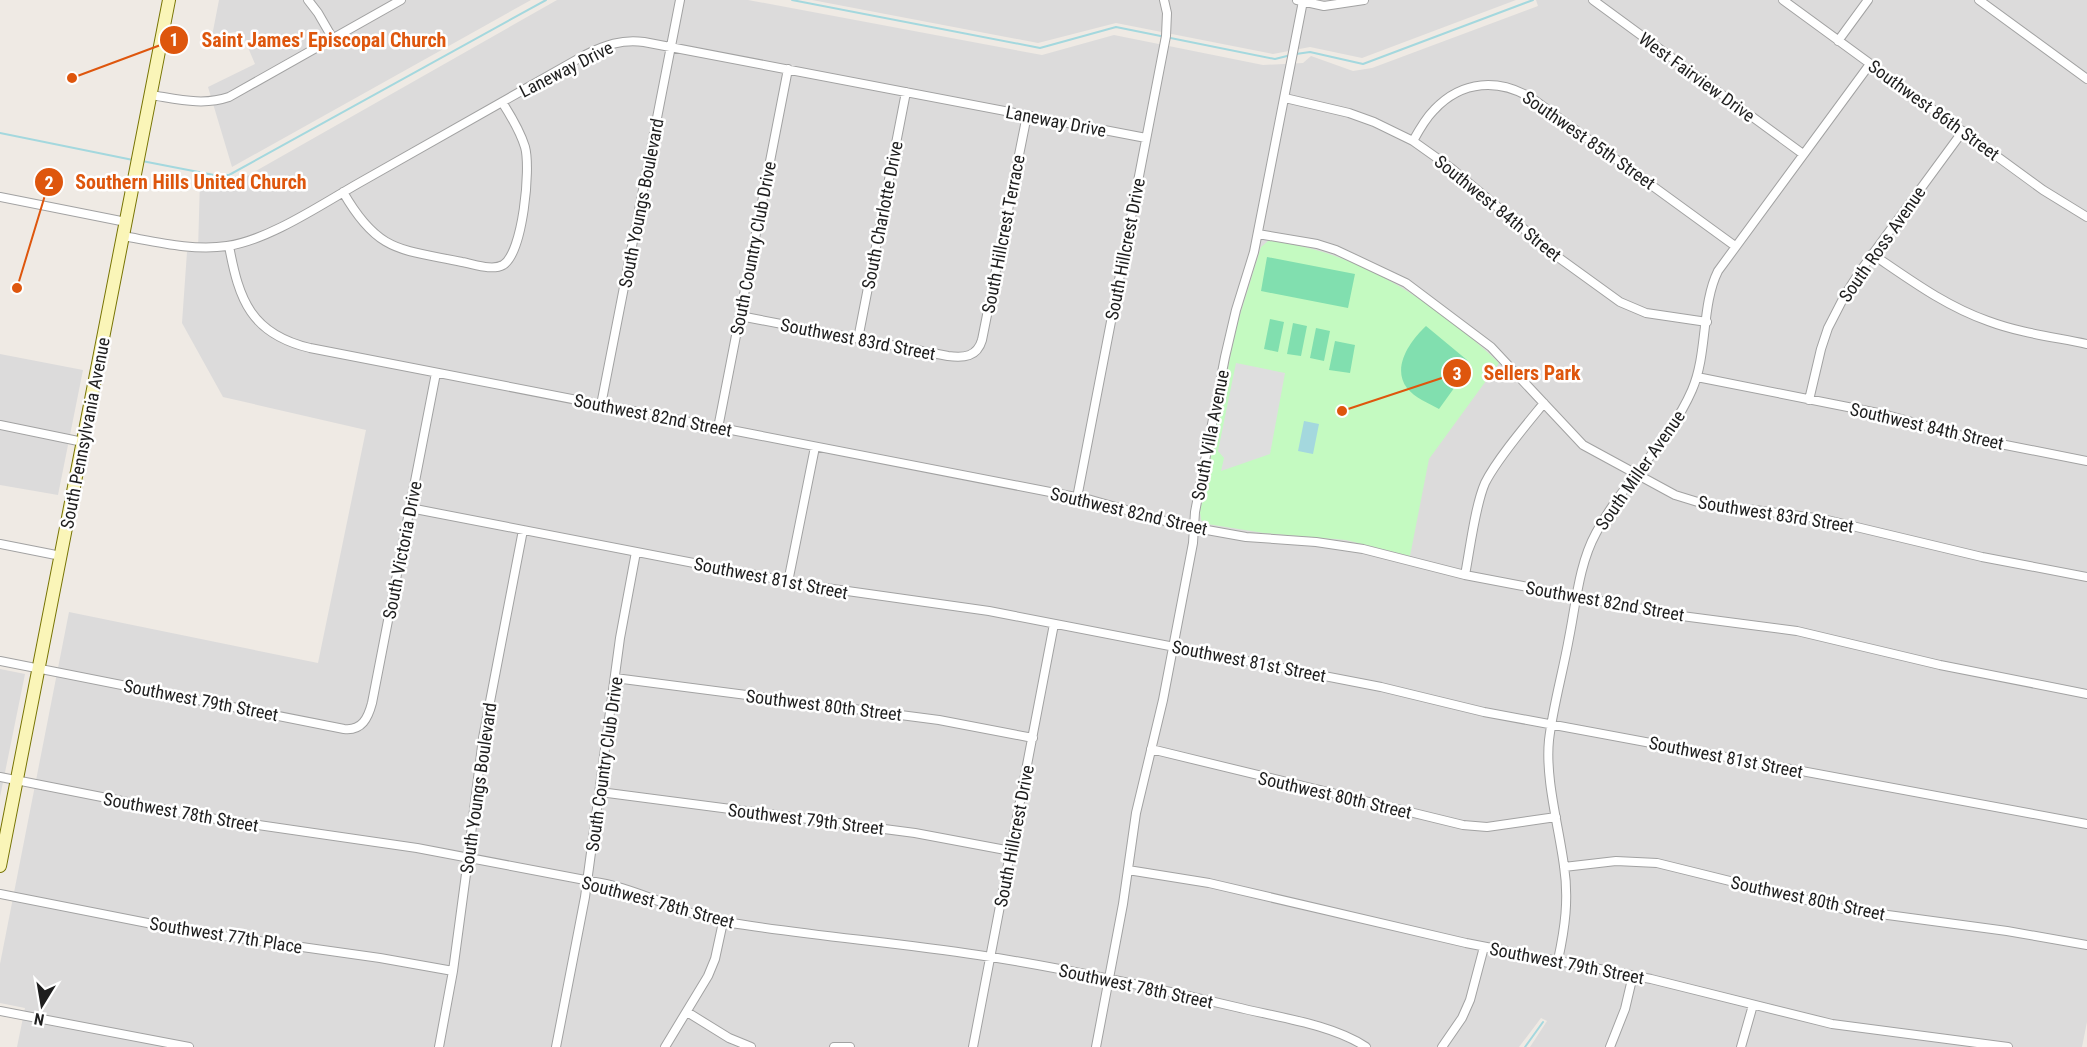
<svg xmlns="http://www.w3.org/2000/svg" width="2087" height="1047" viewBox="0 0 2087 1047" font-family="'Roboto Condensed',sans-serif">
<rect width="100%" height="100%" fill="#efeae4"/>
<path fill="#dcdbdb" d="M219 0H531L232 167 208 87 255 64 241 31 212 36Z
M557 0H748L1042 55 1114 35 1263 65 1303 63 1311 56 1353 71 1372 68 1538 6 1536 0H2087V1022L2082 1047H1530L1547 1021 1541 1018 1519 1047H17L25 1008 0 1003V964L69 612 318 663 366 430 223 397 182 323 187 252 198 251 200 179 233 184Z
M812 0H1516L1362 58 1310 47 1273 54 1116 23 1038 43Z
M0 354 83 370 58 495 0 485Z
M0 669 25 674 0 797Z"/>
<path fill="#c4fac1" d="M1268 241C1278 241 1289 244 1300 246 1374 262 1445 311 1499 363L1429 459 1410 556 1346 540 1264 533 1207 524 1201 520 1200 512 1231 353 1239 318 1261 247Z"/>
<path fill="#81dfaf" d="M1267 257 1355 274 1348 308 1261 291Z
M1270 319 1284 322 1278 352 1264 349Z
M1293 323 1307 326 1301 356 1287 354Z
M1426 326 1467 360 1470 366 1439 409C1428 403 1415 398 1407 388 1391 367 1411 340 1426 326Z
M1316 328 1330 331 1324 361 1310 358Z
M1335 341 1355 345 1350 373 1329 370Z"/>
<path fill="#dedede" d="M1236 363 1285 373 1270 454 1221 471 1224 458 1218 451Z"/>
<path fill="#a4d8de" d="M1304 421 1319 424 1313 454 1298 451Z"/>
<g fill="none" stroke-linecap="round" stroke-linejoin="round">
<path stroke="#a4d8de" stroke-width="2" d="M792 0 1040 48 1116 27 1275 59 1291 55
M1296 54 1310 52 1363 64 1533 0
M0 133 133 160
M142 161 214 175H229L546 0
M1525 1047 1543 1022"/>
<defs>
<path id="street" d="M308 0 318 13 333 39
M1297 0 1324 6 1364 0
M1593 0 1803 154
M1783 0 2043 190 2087 217
M1979 0 2087 79
M1838 41 1868 0
M151 95C177 99 203 106 229 97L401 0
M1285 98 1349 113 1374 122 1413 141 1451 168 1555 255 1620 302 1646 313 1707 322
M1413 141C1419 130 1425 119 1434 110 1462 80 1499 78 1533 99L1735 246
M343 192C378 253 400 249 462 262 474 264 492 271 503 265 523 253 531 168 525 147 520 131 511 116 502 102
M0 197 126 222
M1258 234 1317 244 1336 250 1406 283 1491 347 1583 445 1675 495 1701 503 1823 519 1982 557 2087 577
M123 236C157 242 193 251 227 246 269 240 322 204 359 183 434 141 509 98 585 55 605 45 622 39 644 42L1146 138
M229 246C239 300 251 334 310 348L1091 500 1179 525 1246 537 1316 542 1363 549 1465 575 1674 615 1797 631 1940 665 2087 694
M1872 254C1909 279 1945 306 1988 321 2020 333 2054 337 2087 344
M740 316 948 356C964 358 977 357 982 340L1027 115
M858 339 906 92
M1697 377 1883 414 1970 438 2087 461
M1809 400 1821 349 1828 328 1845 295 1861 270 1963 131
M601 405 680 0
M0 425 83 442
M718 428 788 69
M1077 498 1166 36 1167 13 1164 0
M410 508 812 586 989 611 1381 687 1484 712 2087 824
M0 544 61 556
M1465 575C1470 549 1475 506 1485 483 1497 459 1526 425 1544 403
M788 582 815 447
M0 661 344 729C362 731 368 718 372 703L436 373
M615 678 939 720 1033 738
M1151 749 1463 825 1487 827 1556 817
M0 777 203 817 417 848 606 884C647 893 684 915 726 922 810 936 895 942 978 955 1065 968 1151 987 1236 1007 1276 1017 1332 1024 1366 1047
M600 792 915 833 1011 851
M1564 867 1616 861 1657 863 1843 909 2007 931 2087 945
M1128 870 1209 883 1466 943 1651 979 1832 1024 2008 1047
M0 894 188 931 380 958 453 971
M1558 960C1565 928 1569 899 1564 866 1559 827 1545 779 1549 740 1553 706 1563 672 1569 638 1576 603 1579 564 1596 533 1623 482 1669 443 1692 390 1708 353 1701 305 1718 271L1870 64
M0 1011 189 1047
M687 1012 729 1038 751 1047
M439 1047 453 971 466 874 483 738 523 530
M556 1047 585 897 620 638 636 552
M665 1047 708 976 715 959 723 922
M834 1047H850
M973 1047 1054 624
M1096 1047 1123 904 1136 813 1163 700 1193 543 1195 512 1225 357 1236 310 1254 252 1303 1
M1442 1047 1462 1018 1470 1000 1484 947
M1610 1047 1625 1009 1633 975
M1741 1047 1753 1005"/>
<path id="secondary" d="M0 866 169 0"/>
</defs>
<use href="#street" stroke="#a2a2a2" stroke-width="10"/>
<use href="#secondary" stroke="#777404" stroke-width="14"/>
<use href="#street" stroke="#fff" stroke-width="8"/>
<use href="#secondary" stroke="#faf5b8" stroke-width="12"/>
</g>
<g text-anchor="middle" dominant-baseline="central" stroke-width="5" stroke-linejoin="round" paint-order="stroke">
<g font-size="18" fill="#1e1e1e" stroke="#fff">
<text transform="translate(566 69) rotate(-27)">Laneway Drive</text>
<text transform="translate(1697 77) rotate(36)">West Fairview Drive</text>
<text transform="translate(1934 110) rotate(36)">Southwest 86th Street</text>
<text transform="translate(1056 121) rotate(11)">Laneway Drive</text>
<text transform="translate(1589 140) rotate(35)">Southwest 85th Street</text>
<text transform="translate(641 203) rotate(-79)">South Youngs Boulevard</text>
<text transform="translate(1498 208) rotate(39)">Southwest 84th Street</text>
<text transform="translate(882 215) rotate(-79)">South Charlotte Drive</text>
<text transform="translate(1003 234) rotate(-79)">South Hillcrest Terrace</text>
<text transform="translate(1882 244) rotate(-55)">South Ross Avenue</text>
<text transform="translate(753 248) rotate(-79)">South Country Club Drive</text>
<text transform="translate(1125 249) rotate(-79)">South Hillcrest Drive</text>
<text transform="translate(858 339) rotate(11)">Southwest 83rd Street</text>
<text transform="translate(653 415) rotate(11)">Southwest 82nd Street</text>
<text transform="translate(1927 426) rotate(13)">Southwest 84th Street</text>
<text transform="translate(85 433) rotate(-79)">South Pennsylvania Avenue</text>
<text transform="translate(1210 435) rotate(-79)">South Villa Avenue</text>
<text transform="translate(1640 470) rotate(-55)">South Miller Avenue</text>
<text transform="translate(1129 511) rotate(13)">Southwest 82nd Street</text>
<text transform="translate(1776 514) rotate(9)">Southwest 83rd Street</text>
<text transform="translate(402 550) rotate(-79)">South Victoria Drive</text>
<text transform="translate(771 578) rotate(11)">Southwest 81st Street</text>
<text transform="translate(1605 601) rotate(10)">Southwest 82nd Street</text>
<text transform="translate(1249 661) rotate(11)">Southwest 81st Street</text>
<text transform="translate(201 700) rotate(11)">Southwest 79th Street</text>
<text transform="translate(824 705) rotate(7)">Southwest 80th Street</text>
<text transform="translate(1726 757) rotate(11)">Southwest 81st Street</text>
<text transform="translate(604 764) rotate(-82)">South Country Club Drive</text>
<text transform="translate(478 788) rotate(-82)">South Youngs Boulevard</text>
<text transform="translate(1335 795) rotate(13)">Southwest 80th Street</text>
<text transform="translate(181 812) rotate(10)">Southwest 78th Street</text>
<text transform="translate(806 819) rotate(7)">Southwest 79th Street</text>
<text transform="translate(1014 836) rotate(-79)">South Hillcrest Drive</text>
<text transform="translate(1808 898) rotate(12)">Southwest 80th Street</text>
<text transform="translate(658 902) rotate(15)">Southwest 78th Street</text>
<text transform="translate(226 935) rotate(9)">Southwest 77th Place</text>
<text transform="translate(1567 963) rotate(11)">Southwest 79th Street</text>
<text transform="translate(1136 986) rotate(12)">Southwest 78th Street</text>
</g>
</g>
<path fill="none" stroke="#de560d" stroke-width="2" d="M72 78L174 40M17 288L49 182M1342 411L1457 373"/>
<g fill="#de560d" stroke="#fff" stroke-width="2">
<circle cx="72" cy="78" r="6"/>
<circle cx="17" cy="288" r="6"/>
<circle cx="1342" cy="411" r="6"/>
<circle cx="174" cy="40" r="15"/>
<circle cx="49" cy="182" r="15"/>
<circle cx="1457" cy="373" r="15"/>
</g>
<g font-size="18" text-anchor="middle" font-weight="bold" fill="#fff">
<text x="174" y="46">1</text>
<text x="49" y="189">2</text>
<text x="1457" y="380">3</text>
</g>
<g font-size="20" text-anchor="middle" font-weight="bold" fill="#de560d" stroke="#fff" stroke-width="5" stroke-linejoin="round" paint-order="stroke">
<text x="324" y="47">Saint James' Episcopal Church</text>
<text x="191" y="189">Southern Hills United Church</text>
<text x="1532" y="380">Sellers Park</text>
</g>
<g transform="translate(42 1005) rotate(191)" stroke="#ffffff" stroke-width="4.5" paint-order="stroke">
<path d="M0-4.5L10 22L0 15L-10 22Z" fill="#1e1e1e"/>
<text y="-9" font-size="16" font-weight="bold" text-anchor="middle" fill="#1e1e1e">N</text>
</g>
</svg>
